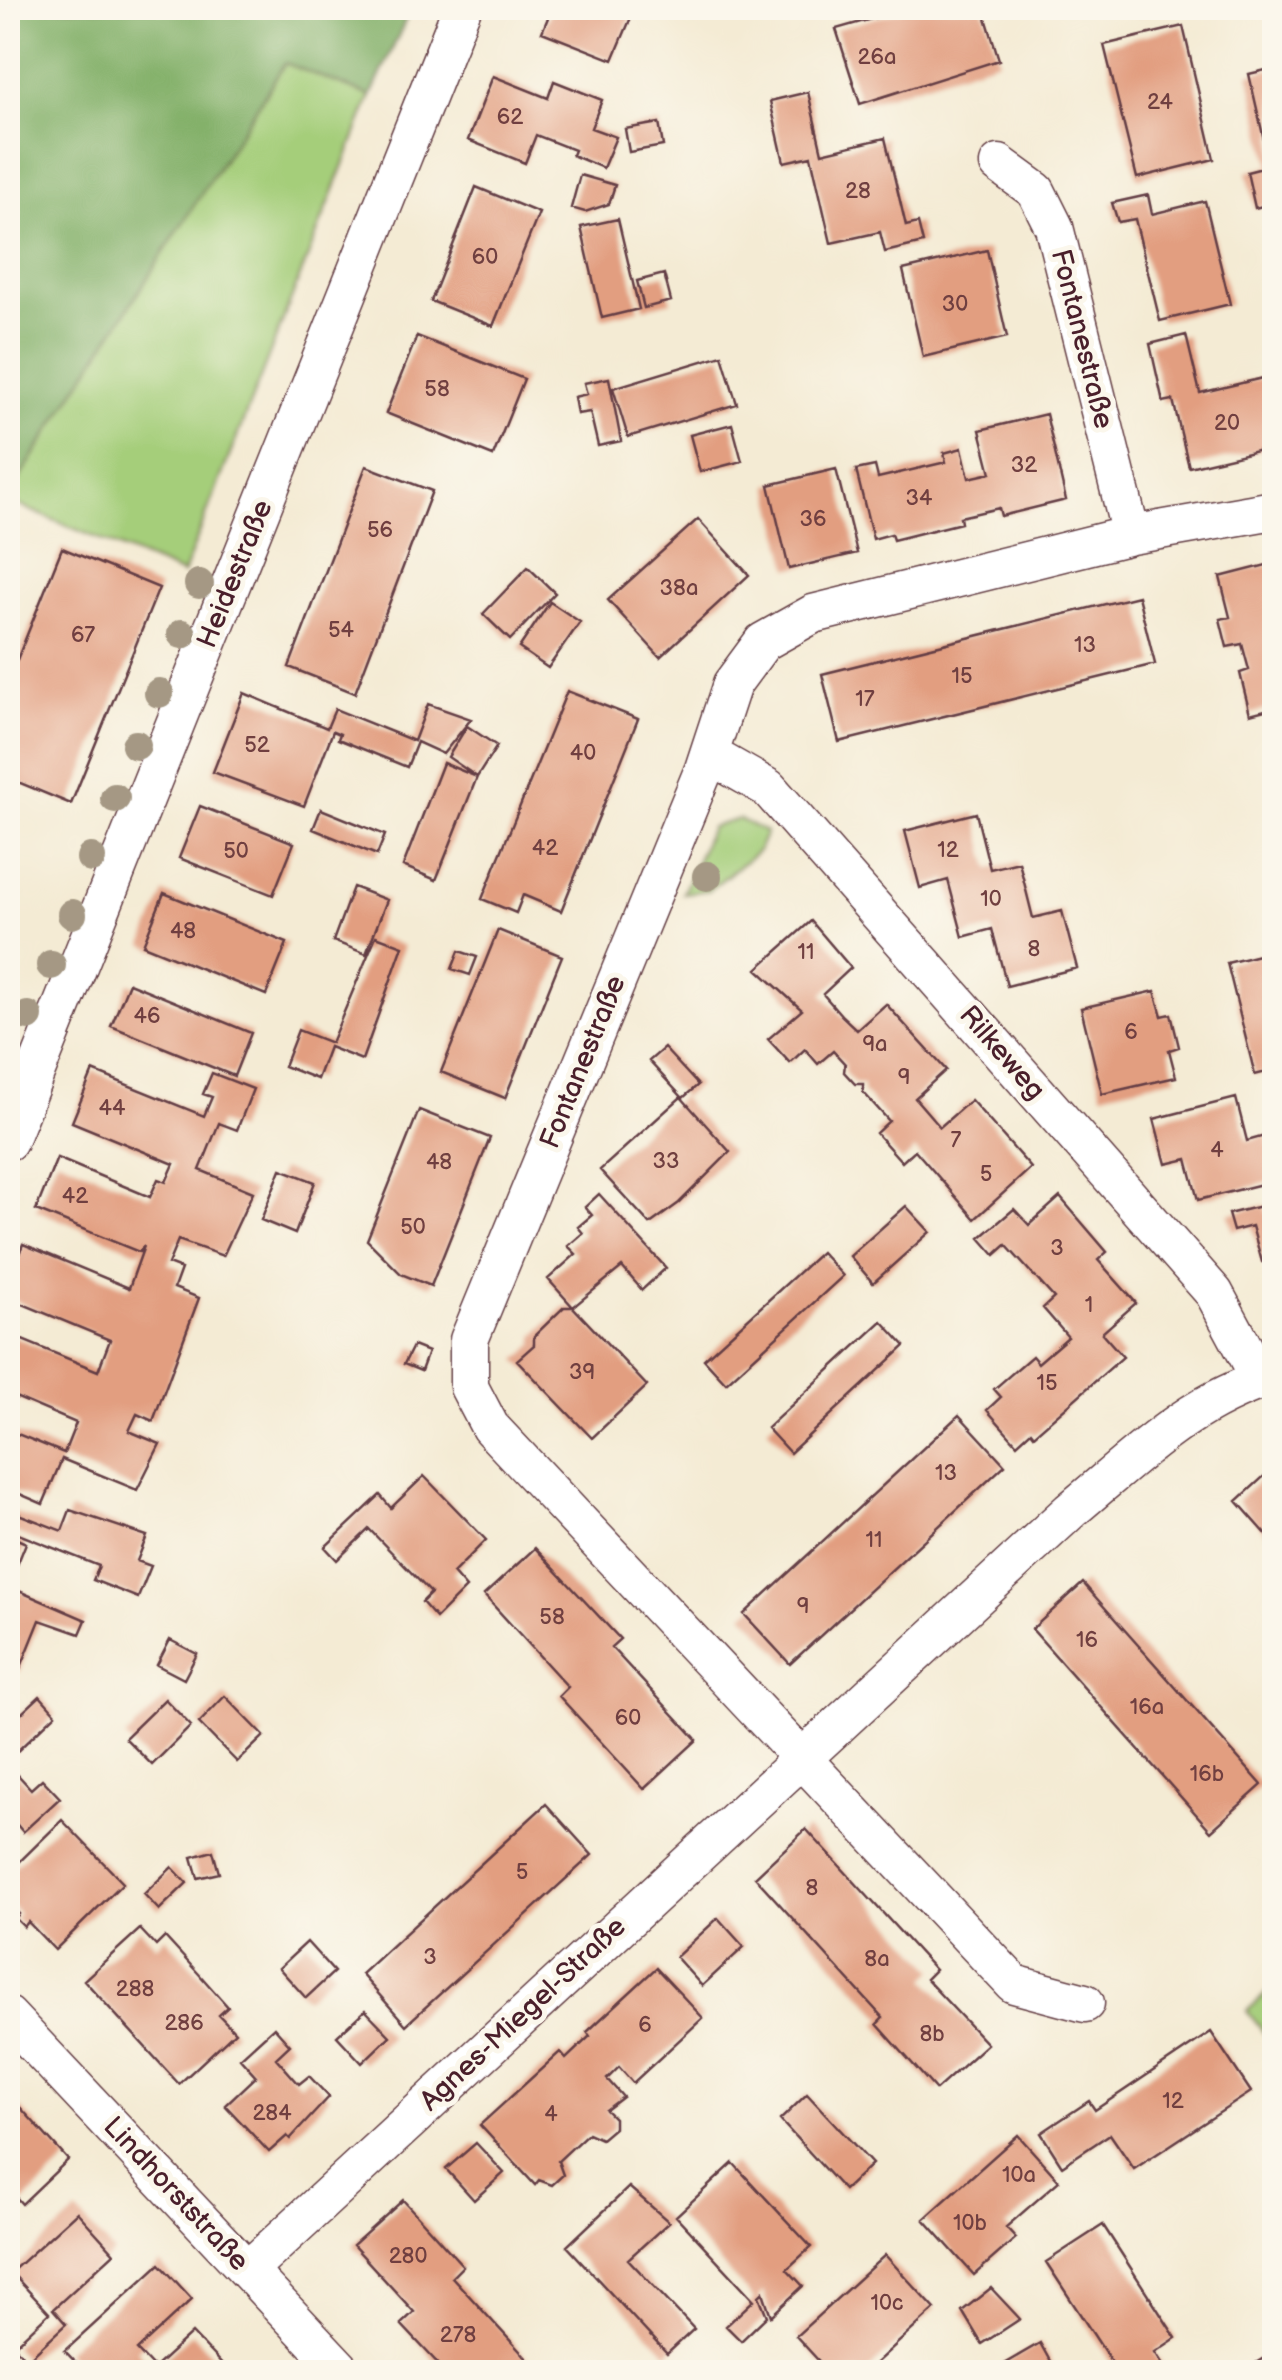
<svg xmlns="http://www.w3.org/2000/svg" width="1282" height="2380" viewBox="0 0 1282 2380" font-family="'Balsamiq Sans',sans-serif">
<rect width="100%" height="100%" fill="#fbf7ec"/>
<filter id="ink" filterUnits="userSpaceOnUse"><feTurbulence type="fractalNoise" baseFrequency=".01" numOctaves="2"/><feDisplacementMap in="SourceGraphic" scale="20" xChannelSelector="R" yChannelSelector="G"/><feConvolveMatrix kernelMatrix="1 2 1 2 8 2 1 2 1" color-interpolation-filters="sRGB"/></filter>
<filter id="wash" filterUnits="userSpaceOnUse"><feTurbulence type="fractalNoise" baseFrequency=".0048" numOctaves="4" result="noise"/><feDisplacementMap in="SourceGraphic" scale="40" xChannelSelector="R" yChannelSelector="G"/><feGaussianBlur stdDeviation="2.25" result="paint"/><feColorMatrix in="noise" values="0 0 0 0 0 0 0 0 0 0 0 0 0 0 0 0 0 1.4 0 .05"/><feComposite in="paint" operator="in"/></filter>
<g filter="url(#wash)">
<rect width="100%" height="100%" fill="#f4ebd4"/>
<path fill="#a5ce7a" stroke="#787652" stroke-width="2.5" d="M285 63 371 96 183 574 8 501V496Z
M739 819 766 832 758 851 709 890 683 893 711 827Z
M1274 1987V2045L1247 2011Z"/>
<path fill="#84b16a" stroke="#67684a" stroke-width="2.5" d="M8 8H411L371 96 285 63 8 496Z"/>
<g id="blocks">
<path fill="#e29e80" d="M552 8H635L613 60 542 32Z
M910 8H983L999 60 860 104 836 29Z
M1135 8H1170V9L1137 17Z
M1183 26 1214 159 1137 178 1104 45Z
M1274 68V203L1255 208 1247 172 1270 166 1249 74Z
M493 76 548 98 554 81 602 100 591 128 616 137 603 168 572 155 574 150 536 135 525 163 468 140Z
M808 92 822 153 885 138 906 226 918 223 923 243 885 252 880 232 831 243 811 156 784 162 770 101Z
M659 123 663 146 629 152 625 129Z
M580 175 615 185 609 204 585 212 571 208Z
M476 187 539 213 493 326 431 301Z
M1148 195 1152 214 1205 201 1230 304 1160 321 1135 219 1118 222 1112 203Z
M618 219 639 309 602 318 581 227Z
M987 250 1007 337 923 357 903 270Z
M664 274 671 301 644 308 637 281Z
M1186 335 1200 393 1271 376 1274 447 1189 467 1173 400 1163 402 1150 344Z
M417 336 524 379 493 456 386 413Z
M722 355 737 404 628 437 613 388Z
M609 378 621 441 598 446 590 412 577 414 574 397 587 394 584 383Z
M1046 414 1066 500 1001 516 999 508 960 517 961 523 893 540 891 534 873 539 856 470 875 466 878 478 946 462 944 453 962 448 969 478 991 473 980 430Z
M732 424 742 461 700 472 690 435Z
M366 466 432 491 355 693 289 667Z
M836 469 857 553 789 569 769 485Z
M698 519 749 575 660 657 608 600Z
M62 548 159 588 71 804 8 778V682Z
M1274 563V725H1273L1269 709 1250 714 1240 673 1249 670 1242 644 1227 647 1220 619 1230 617 1220 577Z
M528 567 555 593 510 640 483 614Z
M1138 596 1155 664 839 742 822 674Z
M550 602 580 622 548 668 519 648Z
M567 691 638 719 561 911 523 895 516 913 482 899Z
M244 693 327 728 335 709 414 741 428 704 471 719 443 754 417 742 407 767 338 739 340 734 333 731 304 806 213 772Z
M467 726 497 746 477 777 436 880 403 866 443 763 477 777 448 757Z
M200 806 294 843 273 895 179 858Z
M321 809 385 835 377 855 313 829Z
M976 813 990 869 1019 862 1033 918 1062 911 1077 968 1007 986 992 929 963 937 948 880 920 888 905 831Z
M353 887 387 900 366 954 333 941Z
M164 893 287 943 266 995 143 945Z
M811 921 851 968 823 994 842 1016 857 1030 886 1004 946 1070 915 1098 940 1127 971 1100 1031 1168 975 1219 915 1150 902 1162 876 1133 889 1121 863 1092V1084H855L844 1072 845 1064 833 1051 818 1064 805 1049 790 1063 768 1039 802 1010 757 969Z
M498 930 562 956 505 1098 441 1072Z
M376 936 403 946 362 1060 329 1047 317 1079 284 1066 298 1030 331 1043Z
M459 951 477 957 470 975 452 969Z
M1263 954 1274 1001V1070L1255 1075 1227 963Z
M129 983 251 1033 234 1076 111 1026Z
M1155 991 1162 1016 1171 1014 1179 1047 1169 1050 1176 1077 1102 1094 1081 1008Z
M664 1048 698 1085 683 1098 649 1061Z
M93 1071 204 1116 212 1097 203 1094 212 1073 253 1089 237 1130 219 1123 200 1170 253 1192 223 1256 178 1240 171 1257 168 1264 181 1269 174 1288 199 1298 153 1421 137 1414 129 1431 160 1444 137 1490 62 1459 43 1504 8 1489V1430L64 1453 76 1423 8 1394V1334L98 1371 110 1340 8 1298V1282L23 1244 129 1288 144 1246 139 1252 36 1210 57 1158 150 1197 158 1179 166 1182 174 1164 72 1122Z
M681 1097 730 1152 679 1203 650 1224 600 1170Z
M1236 1098 1247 1141 1268 1135 1274 1181 1198 1200 1187 1159 1166 1164 1154 1119Z
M419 1110 490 1138 431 1286 401 1274 367 1240Z
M281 1169 315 1182 295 1234 261 1220Z
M599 1194 666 1268 642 1290 622 1267 573 1307 647 1386 592 1438 517 1360 534 1345V1336L564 1307H573L548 1279 576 1254 568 1246 583 1233 578 1227 592 1215 585 1207Z
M1060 1197 1107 1252 1098 1260 1136 1303 1102 1333 1123 1357 1034 1435 1031 1431 1017 1444 987 1410 1001 1397 994 1389 1032 1356 1038 1363 1068 1337 1043 1308 1054 1298 1006 1245 995 1255 980 1238 1014 1209 1029 1225Z
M1265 1205 1269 1221 1274 1220V1259L1262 1262 1252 1226 1233 1231 1228 1214Z
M906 1206 930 1232 873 1283 850 1256Z
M821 1252 843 1276 726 1383 704 1359Z
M882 1321 905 1346 790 1453 767 1428Z
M413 1346 428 1352 421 1371 404 1364Z
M959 1415 1005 1465 790 1664 744 1614Z
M1274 1467V1543L1237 1501Z
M424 1476 486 1540 453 1573 466 1588 436 1618 422 1602 431 1593 369 1529 337 1560 325 1547 380 1495 391 1508Z
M8 1510 62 1531 70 1510 147 1536 137 1561 151 1566 138 1598 93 1580 99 1566 8 1530Z
M8 1535 26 1543 11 1580 8 1578Z
M535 1548 620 1639 611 1647 697 1740 644 1789 559 1696 568 1687 484 1595Z
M1083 1583 1262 1785 1211 1831 1032 1629Z
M12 1588 86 1620 80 1634 40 1620 19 1672 8 1667V1598Z
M170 1640 197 1654 184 1679 157 1665Z
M40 1696 56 1714 8 1760V1726Z
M225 1696 264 1736 237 1762 199 1723Z
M165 1699 191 1726 152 1765 125 1738Z
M8 1764 31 1789 42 1779 60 1798 23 1832 8 1814Z
M546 1804 592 1855 406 2025 361 1974Z
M62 1820 123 1883 55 1950 28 1922 24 1927 15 1918 19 1914 8 1902V1873Z
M806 1829 935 1970 926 1979 987 2044 936 2090 877 2024 883 2018 755 1877Z
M213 1851 219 1873 198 1878 192 1857Z
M172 1867 187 1883 159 1910 144 1894Z
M718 1918 744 1947 702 1986 676 1957Z
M140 1929 156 1946 165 1937 198 1973 228 2007 219 2015 235 2032 179 2084 84 1980Z
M307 1942 334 1972 306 1998 279 1968Z
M656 1968 703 2018 633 2083 619 2067 607 2079 623 2097 606 2110 614 2118V2128L601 2139 588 2133 558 2161 563 2175 552 2185 539 2180 535 2185 480 2125 560 2052 566 2059 590 2036 587 2032Z
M365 2010 390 2036 362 2063 337 2036Z
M274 2027 290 2045 276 2058 299 2084 309 2076 329 2097 290 2139 287 2136 269 2152 225 2105 256 2076 240 2058Z
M1211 2032 1251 2092 1134 2169 1110 2134 1062 2166 1041 2133 1089 2101 1095 2110Z
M8 2094 68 2160 22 2204 8 2188Z
M807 2094 872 2164 844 2190 780 2120Z
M1018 2135 1059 2181 1006 2227 1016 2238 974 2275 924 2219Z
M476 2143 504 2173 474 2200 446 2169Z
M733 2163 811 2247 787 2269 803 2286 771 2316 763 2292 759 2296 767 2316 741 2341 726 2326 754 2300 676 2216Z
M629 2187 669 2222 628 2259 694 2329 667 2354 567 2246Z
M403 2200 463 2266 452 2277 539 2372H446L401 2324 414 2312 353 2245Z
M77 2212 114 2253 53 2309 66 2324 27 2360 14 2346 49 2313 11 2272Z
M1103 2225 1176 2338 1155 2352 1168 2372H1118L1046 2262Z
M885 2255 935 2309 866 2372H829L796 2336Z
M160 2264 192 2299 137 2350 154 2368 192 2333 229 2372H85L65 2351Z
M991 2288 1020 2319 982 2344 962 2311Z
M1040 2343 1056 2372H1006L1002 2365Z
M1264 2358 1274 2372H1241Z"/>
</g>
</g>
<g filter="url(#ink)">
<use href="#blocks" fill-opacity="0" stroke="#643e44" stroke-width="2.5"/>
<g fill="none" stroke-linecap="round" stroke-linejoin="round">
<defs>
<path id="minor" d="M999 164 1036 191 1054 227 1131 535
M710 755 768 788 1214 1293 1261 1380
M8 1141 462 8
M1085 2003 1014 1984 490 1427 469 1387V1340L704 769 732 684 763 642 813 614 1131 535 1274 510
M8 2016 343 2372
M248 2270 1070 1511C1136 1456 1190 1401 1274 1376"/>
</defs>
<use href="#minor" stroke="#643e44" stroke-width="41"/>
<use href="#minor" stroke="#fff" stroke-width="38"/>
</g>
<g fill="#a59884">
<circle cx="199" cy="584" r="15"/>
<circle cx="182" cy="634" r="15"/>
<circle cx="159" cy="693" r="15"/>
<circle cx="136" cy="745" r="15"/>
<circle cx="115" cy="798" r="15"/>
<circle cx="91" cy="858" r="15"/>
<circle cx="707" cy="876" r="15"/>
<circle cx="72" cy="914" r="15"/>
<circle cx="51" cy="965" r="15"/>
<circle cx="28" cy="1016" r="15"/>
</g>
</g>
<g text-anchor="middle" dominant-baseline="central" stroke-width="10" stroke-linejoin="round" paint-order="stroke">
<g font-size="22" fill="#703f40">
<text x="877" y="57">26a</text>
<text x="1160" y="102">24</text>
<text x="510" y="117">62</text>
<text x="858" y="191">28</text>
<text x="485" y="257">60</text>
<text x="955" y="304">30</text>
<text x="437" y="389">58</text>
<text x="1227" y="423">20</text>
<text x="1024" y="465">32</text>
<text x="919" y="498">34</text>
<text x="813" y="519">36</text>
<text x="380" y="530">56</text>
<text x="679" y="588">38a</text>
<text x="341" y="630">54</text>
<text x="83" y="635">67</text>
<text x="1085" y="645">13</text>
<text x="962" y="676">15</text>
<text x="865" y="699">17</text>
<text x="257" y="745">52</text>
<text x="583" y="753">40</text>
<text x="545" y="848">42</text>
<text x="948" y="850">12</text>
<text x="236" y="851">50</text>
<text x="991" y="899">10</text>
<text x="183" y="931">48</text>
<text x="1034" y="949">8</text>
<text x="806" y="952">11</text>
<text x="147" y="1016">46</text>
<text x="1131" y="1032">6</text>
<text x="875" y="1044">9a</text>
<text x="904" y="1077">9</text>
<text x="112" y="1108">44</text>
<text x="956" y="1140">7</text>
<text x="1217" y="1150">4</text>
<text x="666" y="1161">33</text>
<text x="439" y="1162">48</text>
<text x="986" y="1174">5</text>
<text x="75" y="1196">42</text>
<text x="413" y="1227">50</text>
<text x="1057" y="1248">3</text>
<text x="1089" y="1305">1</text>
<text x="582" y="1372">39</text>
<text x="1047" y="1383">15</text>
<text x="946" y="1473">13</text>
<text x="874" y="1540">11</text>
<text x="803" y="1606">9</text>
<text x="552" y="1617">58</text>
<text x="1087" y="1640">16</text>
<text x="1147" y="1707">16a</text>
<text x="628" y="1718">60</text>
<text x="1207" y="1774">16b</text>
<text x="522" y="1872">5</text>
<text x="812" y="1888">8</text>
<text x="430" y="1957">3</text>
<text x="877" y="1959">8a</text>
<text x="135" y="1989">288</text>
<text x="184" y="2023">286</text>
<text x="645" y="2025">6</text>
<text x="932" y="2034">8b</text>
<text x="1173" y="2101">12</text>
<text x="272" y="2113">284</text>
<text x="551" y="2114">4</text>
<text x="1019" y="2175">10a</text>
<text x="970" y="2223">10b</text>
<text x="408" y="2256">280</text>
<text x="887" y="2303">10c</text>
<text x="458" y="2335">278</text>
</g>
<g font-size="28" fill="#4a1f2b" stroke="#fbf7ec">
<text transform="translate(1082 339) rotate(76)">Fontanestraße</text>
<text transform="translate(235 574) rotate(-68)">Heidestraße</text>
<text transform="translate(1002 1053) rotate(49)">Rilkeweg</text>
<text transform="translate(583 1062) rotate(-68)">Fontanestraße</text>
<text transform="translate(523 2014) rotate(-43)">Agnes-Miegel-Straße</text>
<text transform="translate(176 2194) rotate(47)">Lindhorststraße</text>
</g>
</g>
<rect width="1282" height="2380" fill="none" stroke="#fbf7ec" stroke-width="40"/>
</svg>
